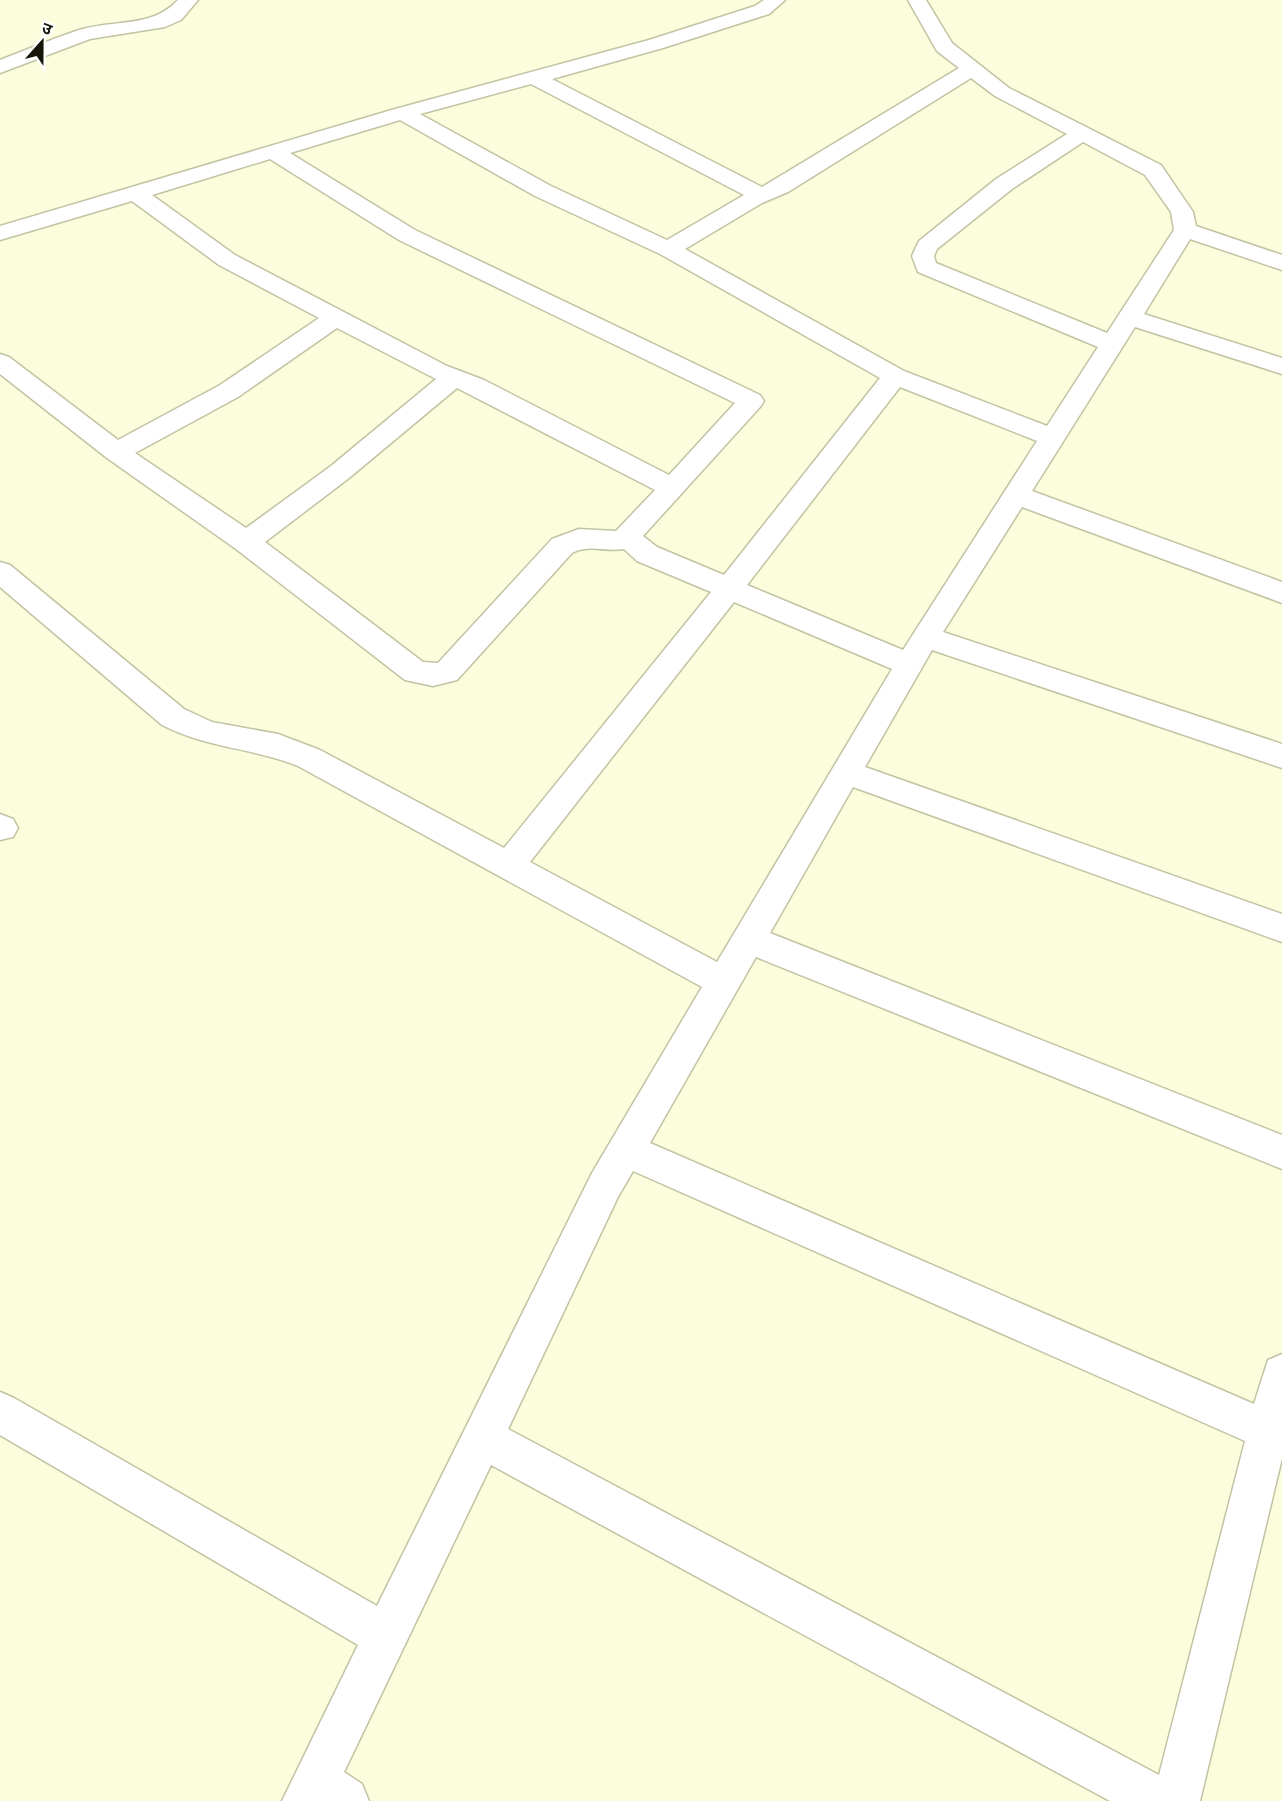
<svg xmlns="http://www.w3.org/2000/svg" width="1282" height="1801" viewBox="0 0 1282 1801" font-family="Mulish,'Noto Sans Devanagari',sans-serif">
<rect width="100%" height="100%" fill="#fcfddc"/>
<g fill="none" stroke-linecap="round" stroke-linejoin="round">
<defs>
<path id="street" d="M178 0H198L181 20 165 27 90 39 0 73V60C26 50 52 39 79 30 114 19 151 29 178 0Z
M764 0H785L769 14 663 48 552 79 762 187 959 68 937 51 908 0H926L952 43 1009 88 1161 165 1193 212 1196 226 1282 255V270L1190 239 1144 314 1282 358V374L1135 327 1032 491 1282 582V603L1022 507 943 632 1282 744V768L932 650 865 767 1282 914V942L853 787 770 933 1282 1135V1169L756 957 650 1143 1254 1404 1268 1360 1282 1354V1458L1200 1801H1110L1097 1794 491 1465 344 1772 362 1784 369 1801H282L358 1645 0 1435V1392L14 1398 377 1606 592 1173 702 987 298 766C254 748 206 748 162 725L0 587V562L10 565 184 709 212 722 278 734 320 750 504 848 711 592 637 561 624 549C606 552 588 544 572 553L457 680 433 686 405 680 236 549 107 458 0 374V354L9 357 118 440 220 385 319 318 219 265 132 201 0 240V226L395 109 649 40 755 6ZM971 78 995 96 1067 134 996 179 919 241 912 256 918 272 1098 347 1047 426 904 371 685 249 762 203 788 192ZM531 84 744 195 667 240 551 186 420 114ZM400 120 535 196 660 254 880 378 724 575 657 547 643 536 760 407 764 401 760 395 415 230 290 153ZM1083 142 1145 175 1171 212 1174 230 1107 333 936 263 934 256 937 249 1012 189ZM270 159 399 240 735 403 669 475 484 380 447 366 235 255 152 195ZM337 328 436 379 331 466 246 528 135 453 238 397ZM900 387 1037 441 903 650 747 585ZM457 388 655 490 616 531 579 529 552 539 438 663 423 662 265 542 349 478ZM734 602 892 669 717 962 530 862ZM633 1171 1245 1441 1159 1775 508 1429 618 1197Z
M0 814 13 819 18 828 13 837 0 840Z"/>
</defs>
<use href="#street" stroke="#c2c3a3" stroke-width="3"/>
<use href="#street" fill="#fff" fill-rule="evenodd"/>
</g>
<g transform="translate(42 42) rotate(21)" stroke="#ffffff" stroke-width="4.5" paint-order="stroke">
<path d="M0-4.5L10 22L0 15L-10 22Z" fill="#15150a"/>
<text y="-9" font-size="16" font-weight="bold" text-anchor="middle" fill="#15150a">उ</text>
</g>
</svg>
